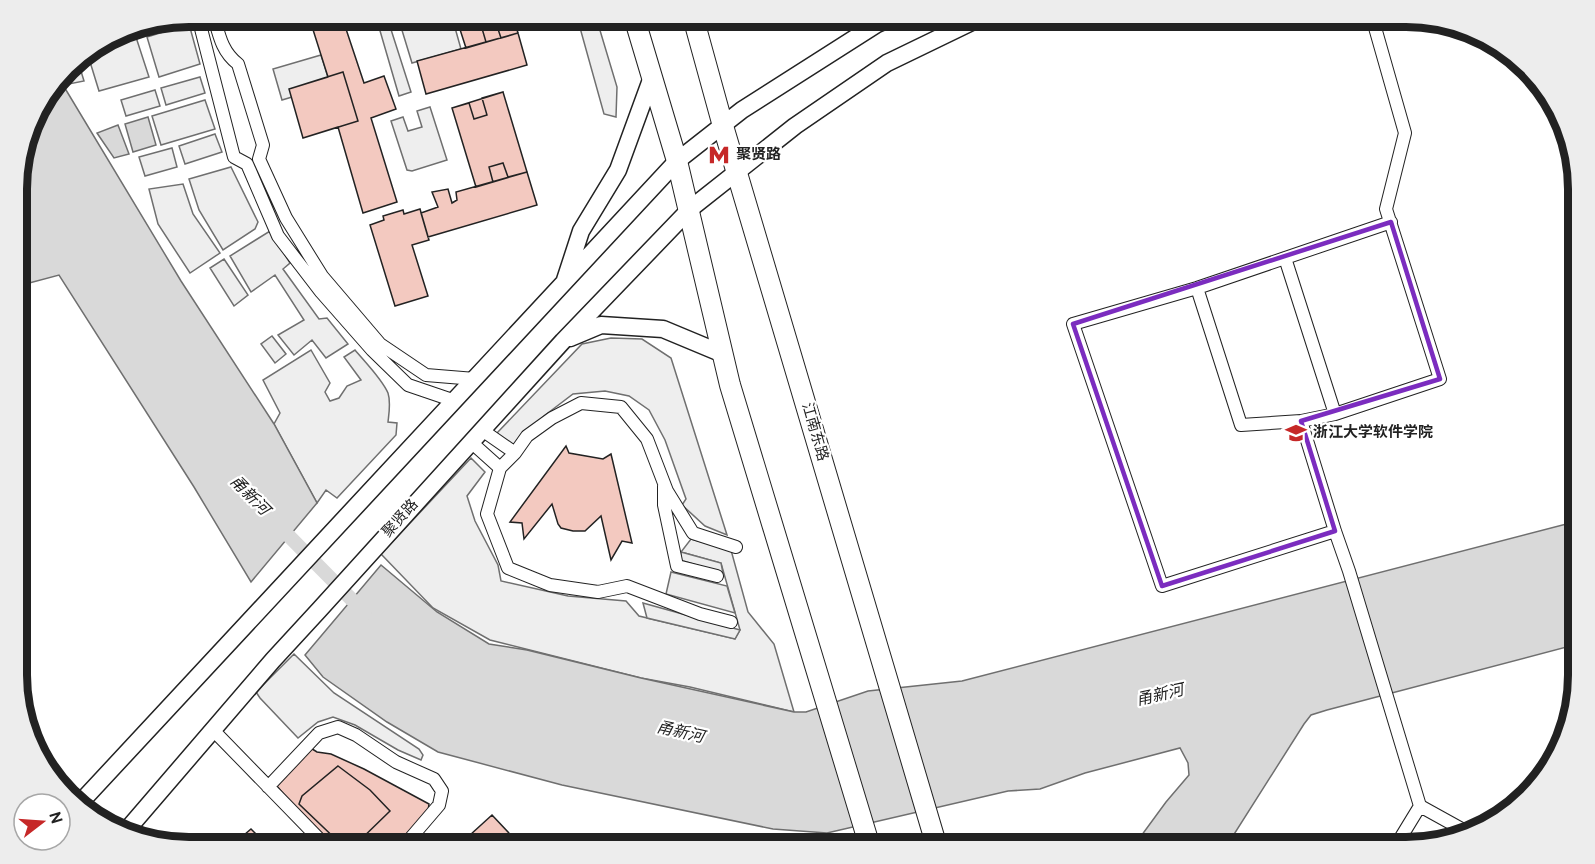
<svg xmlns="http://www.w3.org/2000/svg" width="1595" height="864" viewBox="0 0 1595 864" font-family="Overpass,'Noto Sans SC',sans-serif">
<rect width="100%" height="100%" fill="#fff"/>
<path fill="#eee" stroke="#6f6f6f" stroke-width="1.5" d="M376 17H387L411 92 399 96Z
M434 17H452L461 49 412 63 401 27Z
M577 17H596L617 87 616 117 604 114Z
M189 24 200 64 159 77 147 37Z
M133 28 149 77 99 91 87 52 123 30Z
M321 55 328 77 292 97 282 100 273 69Z
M77 58 84 81 64 85 60 79Z
M200 77 205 93 166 105 161 88Z
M155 90 160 106 126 116 121 100Z
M205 100 215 129 161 145 152 116Z
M430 107 447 160 412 171 407 170 391 121 403 117 408 131 422 127 417 111Z
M215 134 222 152 185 164 179 146Z
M172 148 177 167 145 176 139 157Z
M231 167 258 222 255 229 223 250 199 210 189 179Z
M183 184 193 214 220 253 190 273 158 224 149 189Z
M270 231 290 263 283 269 319 319 327 318 348 344 326 358 312 340 294 355 278 335 304 320 275 275 251 292 230 256Z
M224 259 248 295 234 306 210 268Z
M272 336 286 354 275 363 261 344Z
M611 338 642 339 671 358 727 535 705 526 682 505 686 499 665 440 649 410 629 396 605 391 573 394 544 416 511 450 497 433 582 344Z
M311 350 330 383 325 392 330 401 339 398 347 386 361 380 344 357 355 350C365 362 382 379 388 393 391 402 389 413 388 422L397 423 396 435 337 498 326 490 317 503 274 424 280 413 263 380Z
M471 458 485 472 467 496 475 521 498 565 501 581 568 596 626 601 639 616 735 639 740 630 721 563 681 552 691 539 731 550 748 612 774 644 794 712 690 687 641 678 490 640 433 608 381 554Z
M294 654 334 693 419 749 423 755 421 760 398 750 355 725 333 717 318 722 298 738 260 698 256 692Z"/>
<path fill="#ededed" stroke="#6f6f6f" stroke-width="1.5" d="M681 552 721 563 723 573 680 560Z
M671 572 727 586 735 613 666 594Z
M643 603 740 630 735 639 647 618Z"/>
<path fill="#d9d9d9" stroke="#6f6f6f" stroke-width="1.5" d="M60 80 181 281 274 424 317 503 251 582 194 487 59 275 18 286V167L34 112Z
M148 117 156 145 133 152 125 124Z
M118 125 129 154 114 158 97 133Z
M1578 521V644L1327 710 1311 715 1304 724 1226 847H1133L1166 802 1189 775 1188 763 1180 748 1085 773 1040 789 1008 791 827 833 773 829 562 785 438 752 387 722 323 677 305 655 381 565 437 612 489 644 527 650 641 678 794 712H806L868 691 962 681Z"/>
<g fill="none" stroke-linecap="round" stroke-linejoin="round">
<path stroke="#d9d9d9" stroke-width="14" d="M277 524 365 613"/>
</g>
<path fill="#f3c9c0" stroke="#222" stroke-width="1.5" d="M309 17H342L364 83 384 76 396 109 371 118 397 202 363 213 338 127 303 138 289 89 328 77Z
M309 17H336L311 24Z
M456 17H513L518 33 466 48Z
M456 17H513L518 33 501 38 495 20 481 25 486 42 466 48Z
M518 33 527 65 426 94 417 61Z
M343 72 358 121 303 138 289 89Z
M503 92 527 172 476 187 452 108Z
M503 92 527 172 508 177 503 163 489 167 493 182 476 187 452 108 469 103 474 119 487 115 482 98Z
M527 172 537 205 428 237 421 213 438 207 432 192 448 189 452 203 457 200 456 192Z
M420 209 429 240 412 245 428 296 395 306 370 225 384 220 383 216 403 210 404 214Z
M566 446 569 453 603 459 611 454 632 543 622 541 611 560 601 516 585 531H573L561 528 558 524 552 504 524 539 522 523 510 522Z
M309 747 317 752 331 754 364 769 429 804 428 811 397 847H334L300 814 276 785Z
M338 766 370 790 390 811 353 847H344L299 804 302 796Z
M492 815 522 847H476L479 845 470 835Z
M492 815 522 847H476L479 845 470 835Z
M251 829 269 847H230Z"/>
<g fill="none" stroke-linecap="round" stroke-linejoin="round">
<defs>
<path id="street" d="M198 17 234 157 247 164 278 236 321 292 372 350 408 385 455 401
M214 17C219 35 222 52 238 64L263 145 259 159 286 218 322 276 380 344 426 375 475 379
M1285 258 1335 414 1440 379 1386 209 1405 133 1372 17
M1197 288 1241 425 1301 421 1335 414
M1301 421 1335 531 1349 571 1420 806 1467 832
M482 430 515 453
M471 442 500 468
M664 486V505L677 566 717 576
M1335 531 1162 586 1073 324 1197 288 1391 222
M731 622 700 614 627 586 598 592 550 585 508 568 487 514 500 468 515 453 527 436 552 418 581 403 621 407 647 439 667 491 693 533 736 547
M213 730 327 847
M268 787 319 733 338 727 356 735 396 762 434 779 442 791 439 805 403 847
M1395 847 1420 806"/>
<path id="secondary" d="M565 280 581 231 618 170 652 77
M570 338 601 325 663 329 723 354
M80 803 677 161 742 110 877 24 893 17
M126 831 273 660 320 609 563 341 690 209 795 126 887 63 982 17"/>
<path id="primary" d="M634 17 677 161 730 385 870 847
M693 17 723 126 937 847"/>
</defs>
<use href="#street" stroke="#222" stroke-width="14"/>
<use href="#secondary" stroke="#222" stroke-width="19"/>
<use href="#primary" stroke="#222" stroke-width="22"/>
<use href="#street" stroke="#fff" stroke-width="12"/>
<use href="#secondary" stroke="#fff" stroke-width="16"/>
<use href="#primary" stroke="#fff" stroke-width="20"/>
</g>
<path fill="none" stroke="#7b2cbf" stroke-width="4.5" stroke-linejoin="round" d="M1391 222 1440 379 1301 421 1335 531 1162 586 1073 324Z"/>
<defs>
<symbol id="metro-bare" viewBox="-9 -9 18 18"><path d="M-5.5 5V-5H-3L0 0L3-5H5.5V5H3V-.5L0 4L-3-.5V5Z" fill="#c62828" stroke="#fff" stroke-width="2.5" paint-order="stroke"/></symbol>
<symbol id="university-bare" viewBox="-9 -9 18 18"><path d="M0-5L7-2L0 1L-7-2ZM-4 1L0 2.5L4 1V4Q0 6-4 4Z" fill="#c62828" stroke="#fff" stroke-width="2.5" paint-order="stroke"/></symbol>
</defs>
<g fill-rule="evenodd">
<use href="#metro-bare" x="704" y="140" width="30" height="30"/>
<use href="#university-bare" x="1281" y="418" width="30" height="30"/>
</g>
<g text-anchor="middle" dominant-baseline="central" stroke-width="4.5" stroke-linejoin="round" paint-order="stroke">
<g font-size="15" font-weight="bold" fill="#222" stroke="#fff" text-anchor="start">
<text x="736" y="155">聚贤路</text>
<text x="1313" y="433">浙江大学软件学院</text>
</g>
<g font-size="15" fill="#222" stroke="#fff">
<text transform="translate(814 432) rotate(74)">江南东路</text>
<text transform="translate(401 519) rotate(-48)">聚贤路</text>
</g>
<g font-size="16" font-style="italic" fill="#222" stroke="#fff">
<text transform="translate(249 496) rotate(45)">甬新河</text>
<text transform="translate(1160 696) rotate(-13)">甬新河</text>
<text transform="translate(680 733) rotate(13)">甬新河</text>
</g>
</g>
<path d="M0 0H1595V864H0ZM189 27H1406A162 162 0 0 1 1568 189V675A162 162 0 0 1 1406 837H189A162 162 0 0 1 27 675V189A162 162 0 0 1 189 27Z" fill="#ededed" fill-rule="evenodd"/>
<path fill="none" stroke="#222" stroke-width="8" d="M189 27H1406A162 162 0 0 1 1568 189V675A162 162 0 0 1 1406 837H189A162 162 0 0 1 27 675V189A162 162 0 0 1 189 27Z"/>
<g transform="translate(42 822) rotate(73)"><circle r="28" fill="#ffffff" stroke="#a7a7a7" stroke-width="1.5"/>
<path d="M0-4.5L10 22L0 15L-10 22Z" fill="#c62828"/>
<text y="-9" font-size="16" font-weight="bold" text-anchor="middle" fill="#222222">N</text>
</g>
</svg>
